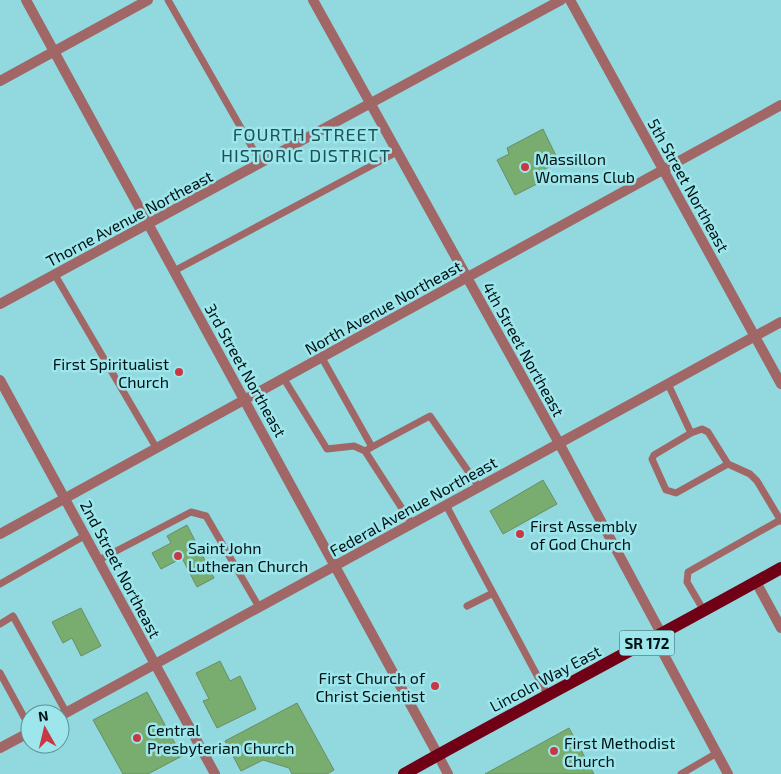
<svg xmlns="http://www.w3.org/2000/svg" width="781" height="774" viewBox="0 0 781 774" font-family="'Exo 2',sans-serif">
<rect width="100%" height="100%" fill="#91d9de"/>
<path fill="#79ad6f" stroke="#6a8d64" d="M543 129 559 162 541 171 545 180 515 195 497 160 509 154 507 148Z
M543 480 557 504 503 534 490 511Z
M187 525 214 578 197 587 182 558 161 569 152 553 171 543 167 536Z
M81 608 101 646 81 656 72 638 63 643 52 622Z
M220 661 230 681 240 676 256 709 217 728 203 701 209 699 196 673Z
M147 692 182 756 148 774H123L93 720Z
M297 703 334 770 327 774H292L289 768 263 760 241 771 225 741Z
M569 728 594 774H485Z"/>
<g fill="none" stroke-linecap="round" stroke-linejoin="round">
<path stroke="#a06766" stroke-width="7" d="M168 0 261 163
M174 271 397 152
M55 275 157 449
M322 358 372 447
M284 379 327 449 354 446 365 451
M668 384 691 433 654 455 652 459 666 490 676 493 728 464 750 474 757 481 781 521
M691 433 702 429 708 432 728 464
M446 505 547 694
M412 524 365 451 372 447 430 416 479 487
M99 560 191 512 206 516 259 607
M0 584 86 535
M467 606 493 593
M704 611 687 582 688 572 780 520
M0 624 13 616 66 712
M0 673 30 728
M681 774 717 753"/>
<path stroke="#a06766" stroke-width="10" d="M26 0 438 755
M313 0 559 443 662 635
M570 0 781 384
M0 81 148 0
M0 304 561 0
M0 380 215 774
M0 534 781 105
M756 582 781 628
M655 638 728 774
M60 716 781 322
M0 748 30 732"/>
<path stroke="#a06766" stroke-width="10" d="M438 755 448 774"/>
<path stroke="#6f0015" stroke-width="12" d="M404 774C529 704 656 638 781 568"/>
</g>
<g fill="#c83844" stroke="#9de6eb" stroke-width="2">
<circle cx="525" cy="167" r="5"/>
<circle cx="179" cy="372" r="5"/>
<circle cx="520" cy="534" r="5"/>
<circle cx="178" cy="556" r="5"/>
<circle cx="435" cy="686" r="5"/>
<circle cx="137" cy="738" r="5"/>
<circle cx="554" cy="751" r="5"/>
</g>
<g text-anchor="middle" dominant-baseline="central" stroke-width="5" stroke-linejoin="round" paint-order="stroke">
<rect fill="#9de6eb" stroke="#2f5254" stroke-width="1" x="619.5" y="630.5" width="55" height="25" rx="4"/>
<g font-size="15" font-weight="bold" fill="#001214">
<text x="647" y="643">SR 172</text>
</g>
<g font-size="16" fill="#001214" stroke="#9de6eb" text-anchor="start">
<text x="535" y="158">Massillon<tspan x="535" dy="18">Womans Club</tspan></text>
<text x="169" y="363" text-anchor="end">First Spiritualist<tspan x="169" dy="18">Church</tspan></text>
<text x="530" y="525">First Assembly<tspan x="530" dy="18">of God Church</tspan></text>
<text x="188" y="547">Saint John<tspan x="188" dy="18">Lutheran Church</tspan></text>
<text x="425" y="677" text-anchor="end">First Church of<tspan x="425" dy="18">Christ Scientist</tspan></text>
<text x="147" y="729">Central<tspan x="147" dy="18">Presbyterian Church</tspan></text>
<text x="564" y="742">First Methodist<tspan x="564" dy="18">Church</tspan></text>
</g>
<g font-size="16" fill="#001214" stroke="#9de6eb">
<text transform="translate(689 185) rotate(61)">5th Street Northeast</text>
<text transform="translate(129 218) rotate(-28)">Thorne Avenue Northeast</text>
<text transform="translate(383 307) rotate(-29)">North Avenue Northeast</text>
<text transform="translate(524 349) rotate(61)">4th Street Northeast</text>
<text transform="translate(246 370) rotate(61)">3rd Street Northeast</text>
<text transform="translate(413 506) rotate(-29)">Federal Avenue Northeast</text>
<text transform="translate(121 569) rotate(62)">2nd Street Northeast</text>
<text transform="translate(545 678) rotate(-28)">Lincoln Way East</text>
</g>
<g font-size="18" letter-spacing="1" fill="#1a5356" stroke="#9de6eb">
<text x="306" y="134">FOURTH STREET<tspan x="306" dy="21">HISTORIC DISTRICT</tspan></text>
</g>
</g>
<g transform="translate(45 729) rotate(352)"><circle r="24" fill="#9de6eb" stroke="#5e9195"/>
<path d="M0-4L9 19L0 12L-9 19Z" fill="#c83844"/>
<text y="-8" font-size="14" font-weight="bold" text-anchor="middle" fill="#001214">N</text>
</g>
</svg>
